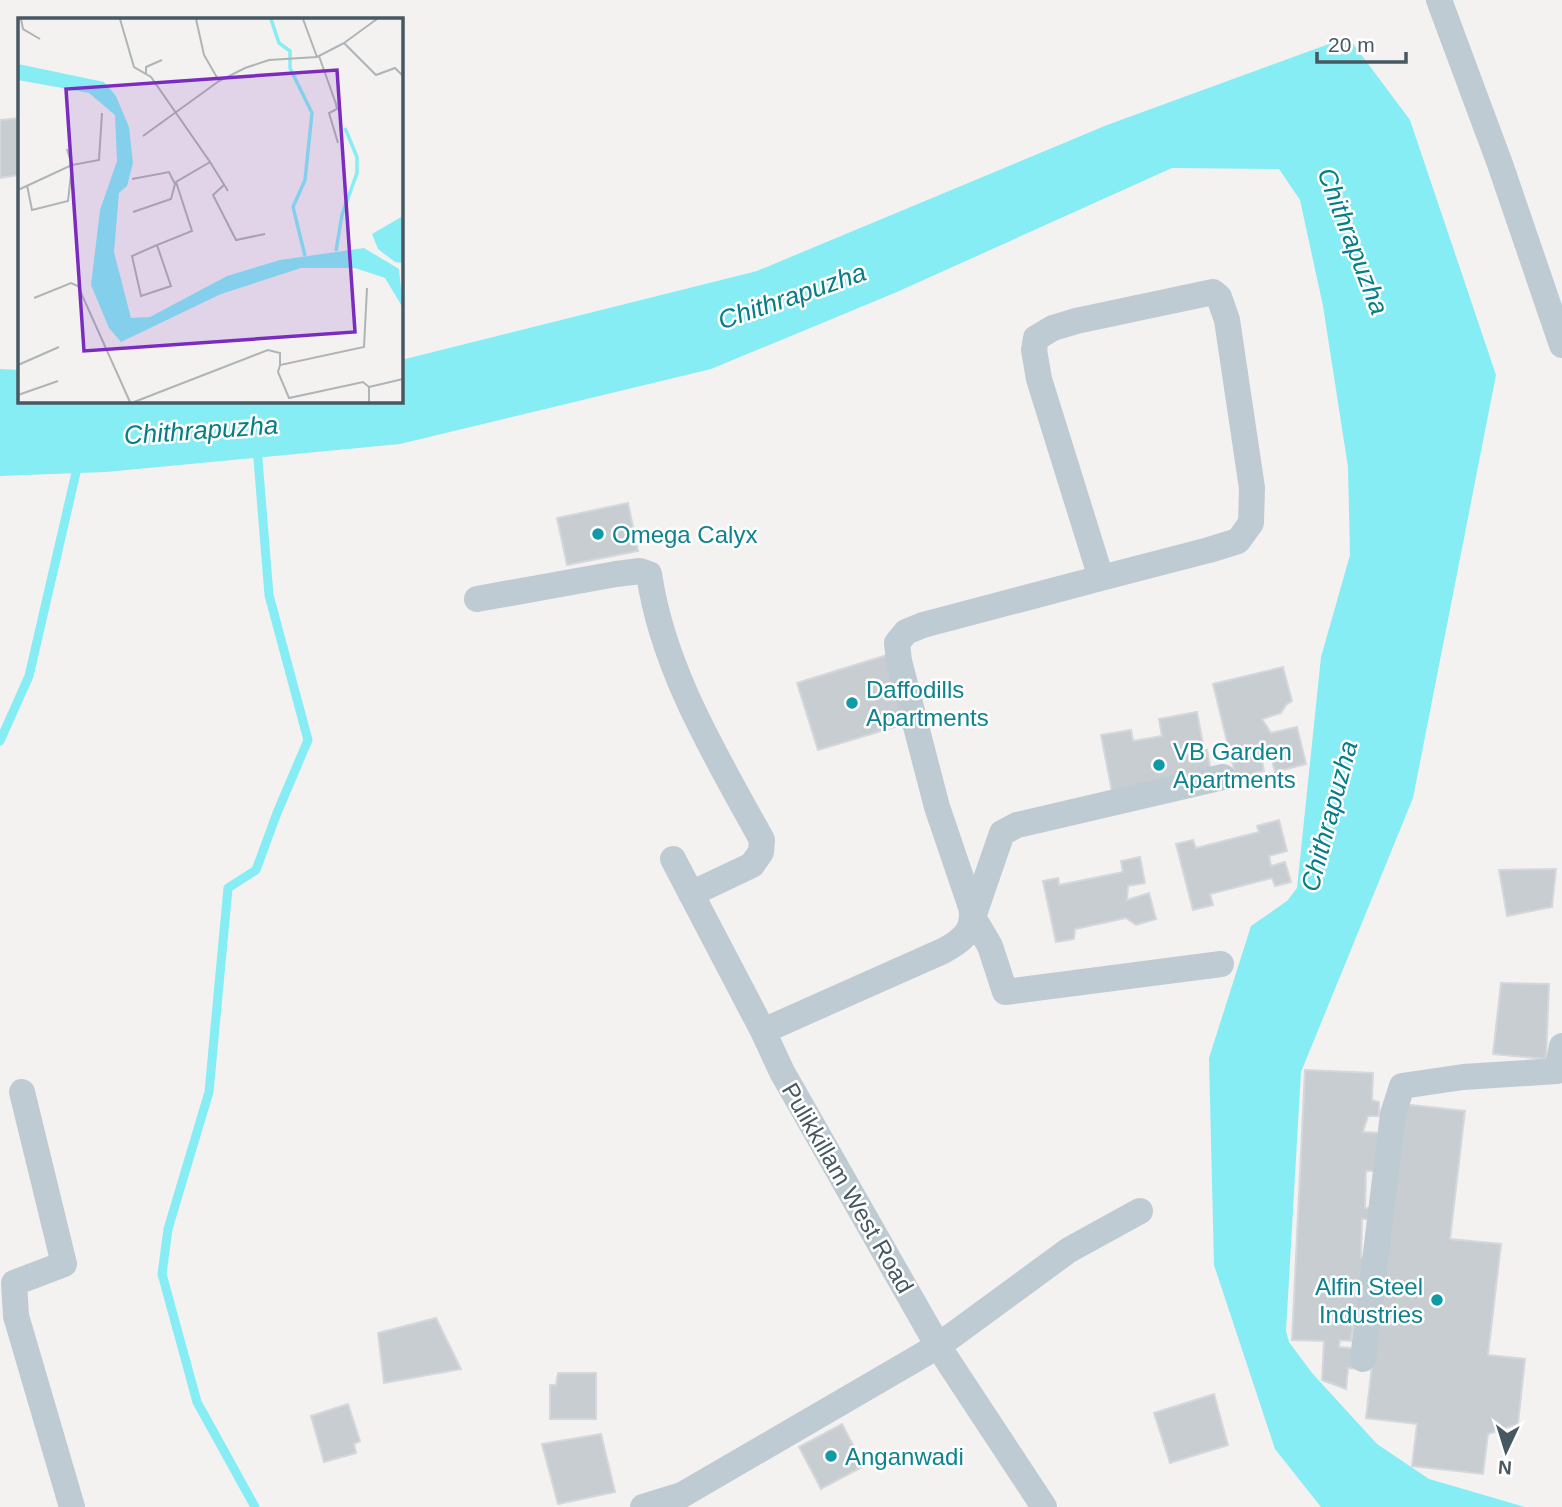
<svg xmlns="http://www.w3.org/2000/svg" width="1562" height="1507" viewBox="0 0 1562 1507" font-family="Helvetica,sans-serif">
<rect width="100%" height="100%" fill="#f4f1f1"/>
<path fill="#86edf5" d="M1348 37 1410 120 1496 375 1413 798 1301 1072 1286 1331 1289 1342 1312 1373 1377 1444 1429 1479 1525 1507H1321L1275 1449 1214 1265 1209 1058 1251 926 1287 901 1297 888 1321 657 1350 555 1348 467 1323 306 1300 200 1279 169 1172 168 897 292 711 369 400 444 106 472 0 476V369L19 370V401H401V360L757 271 1107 125Z"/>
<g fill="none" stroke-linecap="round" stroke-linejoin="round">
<path stroke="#86edf5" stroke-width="9" d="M0 741 29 676 78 464
M255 1507 197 1402 162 1274 168 1229 209 1092 228 888 256 870 277 813 308 740 269 595 257 447"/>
</g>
<path fill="#c8cdd2" stroke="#d4d8dd" stroke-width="2" d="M19 118V175L0 178V120Z
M628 503 638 551 567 565 557 518Z
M887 655 908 723 818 750 797 683Z
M1283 667 1292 701 1286 705 1281 713 1262 719 1271 733 1297 727 1306 764 1275 772 1270 753 1261 755 1264 771 1236 778 1213 684Z
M1197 712 1203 744 1186 748 1187 754 1207 750 1212 777 1113 797 1101 735 1131 730 1133 741 1162 736 1159 719Z
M1279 820 1287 851 1269 856 1271 866 1285 862 1291 882 1275 886 1272 878 1210 894 1213 905 1193 910 1176 844 1193 840 1196 848 1259 832 1257 826Z
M1140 857 1145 883 1128 886 1127 900 1149 893 1156 919 1136 925 1126 918 1075 929 1074 939 1056 942 1043 881 1058 878 1059 885 1123 872 1121 861Z
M1556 869 1552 907 1507 916 1499 870Z
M1501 983 1549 984 1546 1059 1493 1054Z
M1305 1070 1373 1073 1372 1100 1379 1102V1116H1368L1363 1132 1383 1133 1376 1171H1366L1365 1208H1373V1219H1362L1361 1257 1371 1258 1361 1322 1353 1325 1351 1341 1340 1340 1339 1347 1360 1349 1358 1369 1348 1368 1346 1389 1322 1380 1324 1341 1292 1340Z
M1402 1104 1465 1111 1450 1239 1501 1244 1488 1355 1525 1359 1518 1424 1488 1434 1483 1474 1412 1466 1417 1424 1366 1418Z
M436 1318 461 1369 384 1383 378 1333Z
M558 1373H596V1419H550V1385H556Z
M1214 1394 1228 1445 1170 1463 1154 1413Z
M348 1404 360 1441 354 1444 356 1453 324 1462 311 1416Z
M842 1424 864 1466 821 1489 799 1447Z
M601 1434 615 1492 558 1504 542 1444Z"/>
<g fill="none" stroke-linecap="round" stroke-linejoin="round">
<path stroke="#becbd2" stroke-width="26" d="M1439 0 1500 164 1562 345
M477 599 616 574 640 571 649 574C663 670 716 756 762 840L761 852 752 865 691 894
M673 859 763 1031
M1221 964 1005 992 990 946 973 917 1002 833 1017 825 1223 777
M22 1092 64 1264 14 1283 16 1316 72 1507
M1363 1359 1393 1114 1402 1086 1463 1077 1557 1071 1562 1046
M643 1507 682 1495 938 1346 1069 1250 1140 1211
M1044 1507 938 1346 782 1072 763 1031 943 951C962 941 976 930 971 907L937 807 899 661 897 643 906 632 923 625 1101 578 1039 379 1034 350 1036 338 1053 328 1076 321 1213 292 1219 297 1227 320 1252 488 1251 523 1238 541 1209 550 1101 578"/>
</g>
<g fill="#0f9aa8" stroke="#fff" stroke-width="2.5">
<circle cx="598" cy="534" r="7"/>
<circle cx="852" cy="703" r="7"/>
<circle cx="1159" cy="765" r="7"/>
<circle cx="1437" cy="1300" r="7"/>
<circle cx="831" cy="1456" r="7"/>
</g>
<g text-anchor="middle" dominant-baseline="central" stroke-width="5" stroke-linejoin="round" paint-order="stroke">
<g font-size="24" fill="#0d838f" stroke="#fff" text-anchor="start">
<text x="612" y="534">Omega Calyx</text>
<text x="866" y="689">Daffodills<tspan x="866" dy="28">Apartments</tspan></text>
<text x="1173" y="751">VB Garden<tspan x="1173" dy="28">Apartments</tspan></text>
<text x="1423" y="1286" text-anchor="end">Alfin Steel<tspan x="1423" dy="28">Industries</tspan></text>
<text x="845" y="1456">Anganwadi</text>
</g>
<g font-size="24" fill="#475861" stroke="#fff">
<text transform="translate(848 1188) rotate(60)">Pulikkillam West Road</text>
</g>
<g font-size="26" font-style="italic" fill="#057e87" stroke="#fff">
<text transform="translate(1353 241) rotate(69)">Chithrapuzha</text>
<text transform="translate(792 296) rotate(-19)">Chithrapuzha</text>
<text transform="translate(201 430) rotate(-4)">Chithrapuzha</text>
<text transform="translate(1329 816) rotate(-75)">Chithrapuzha</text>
</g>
</g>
<g transform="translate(18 18)">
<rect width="385" height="385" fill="#f4f1f1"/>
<path d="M0 46 86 64 98 78 111 109 115 145 109 168 101 175 96 234 113 300 132 299 209 258 262 242 346 230 381 251 385 290 367 260 337 250H283L203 276 103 324 91 310 73 267 82 192 99 143 97 97 71 75 0 62ZM385 198V245L377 244 360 231 354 216Z" fill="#86edf5"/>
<path fill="none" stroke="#86edf5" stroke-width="3.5" d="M253 1 261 25 272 33V50L294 95 287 162 275 189 287 238M318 233 324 197 339 155V139L327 110"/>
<path fill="none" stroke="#afb4b7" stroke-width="2" d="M3 1 5 11 22 21M102 1 116 49 133 59 192 144 158 164 174 213 139 227 153 268 123 278 114 238 139 227M178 1 186 37 201 63M285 1 299 39M326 25 359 1M301 38 318 86 319 91 311 95 320 125M128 56V49L144 42M125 118 201 63 227 50 251 42 299 39 326 25 358 57 377 50 385 58M192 144 210 173M114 161 151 154 157 166 153 181 115 194M9 167 14 192 50 183 54 147 81 142 84 95M206 167 195 177 218 222 247 216M0 172 54 147 49 131M349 270 346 329 262 347 260 354 271 380 345 364 351 369V384M16 280 53 265 60 268 112 384M0 347 41 329M351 369 385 361M0 377 40 363M116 384 250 332 262 335V347"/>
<path fill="#7b2cbf" fill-opacity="0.15" stroke="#7b2cbf" stroke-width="3.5" d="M319 52 337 314 66 333 48 71Z"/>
<rect width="385" height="385" fill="none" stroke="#475861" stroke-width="3.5"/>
</g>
<g transform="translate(1506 1451) rotate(184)" stroke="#ffffff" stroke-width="5" paint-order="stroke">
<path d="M0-5L12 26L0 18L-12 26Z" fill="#475861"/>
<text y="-10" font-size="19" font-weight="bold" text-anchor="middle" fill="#475861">N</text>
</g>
<path d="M1317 52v10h89v-10" fill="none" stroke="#475861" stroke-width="3.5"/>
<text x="1328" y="52" font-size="21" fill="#475861" stroke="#ffffff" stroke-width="5" paint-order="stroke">20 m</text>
</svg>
